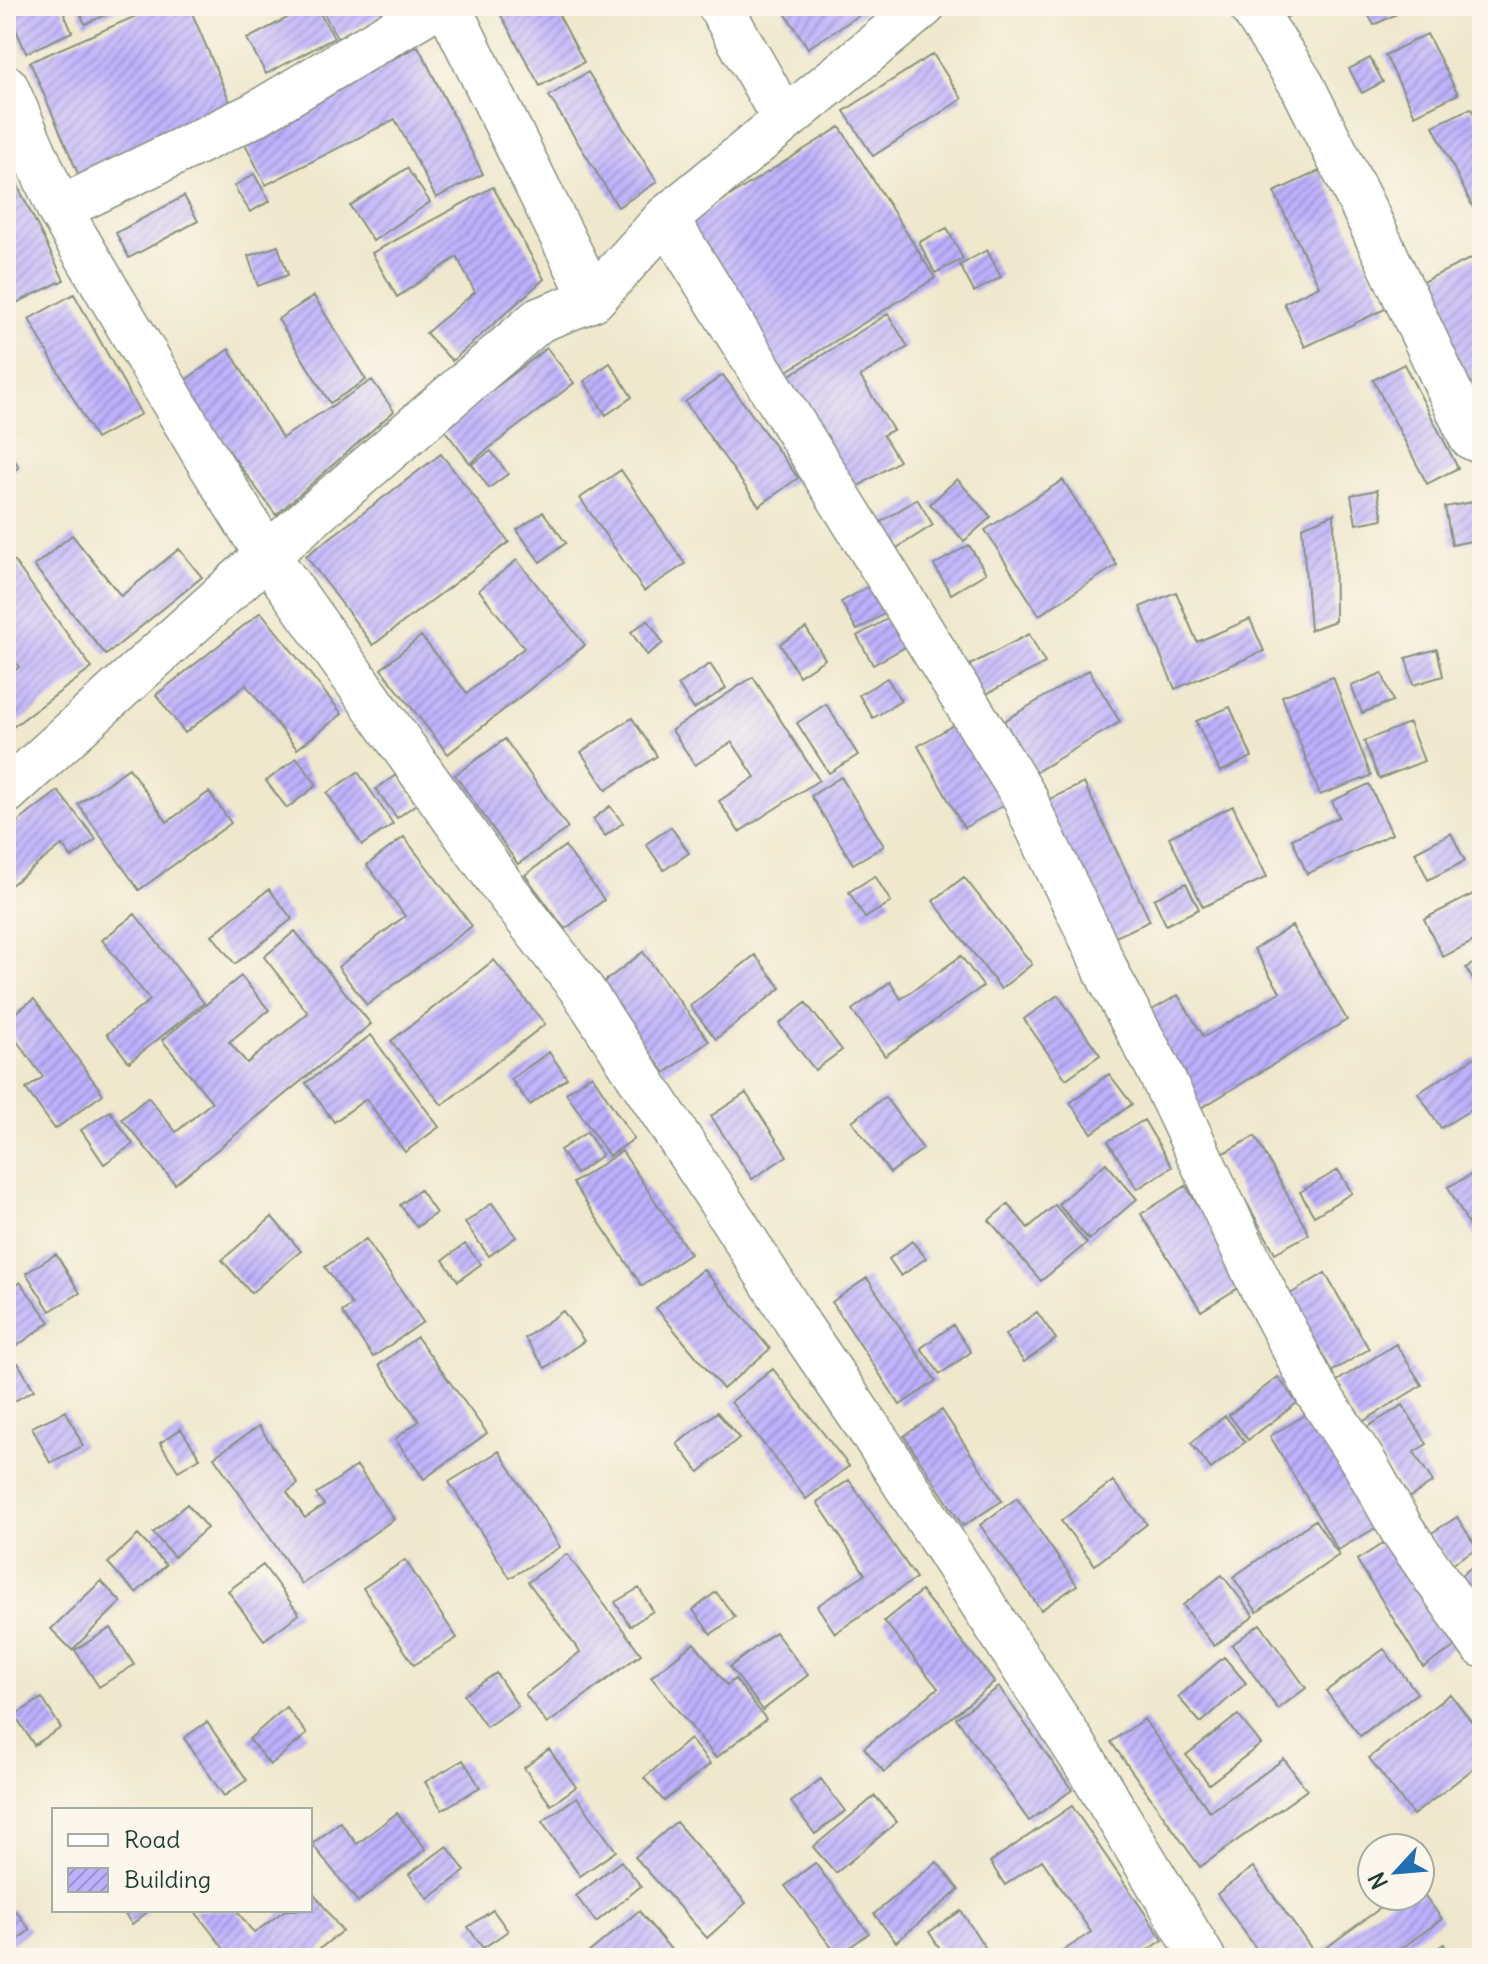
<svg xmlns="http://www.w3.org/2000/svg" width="1488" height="1964" viewBox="0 0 1488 1964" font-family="Delius,sans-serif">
<defs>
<pattern id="building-hatch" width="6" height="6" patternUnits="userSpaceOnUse" patternTransform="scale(2)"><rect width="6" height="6" fill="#beb0fc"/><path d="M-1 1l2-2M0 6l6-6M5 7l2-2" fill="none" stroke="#9a90cd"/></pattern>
</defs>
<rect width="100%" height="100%" fill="#fbf7ec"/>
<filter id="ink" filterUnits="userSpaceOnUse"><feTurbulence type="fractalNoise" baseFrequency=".0125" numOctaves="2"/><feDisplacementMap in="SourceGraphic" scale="16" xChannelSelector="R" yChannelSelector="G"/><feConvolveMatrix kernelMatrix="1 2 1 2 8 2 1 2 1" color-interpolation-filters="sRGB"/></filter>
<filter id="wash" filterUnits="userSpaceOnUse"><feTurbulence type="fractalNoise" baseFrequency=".006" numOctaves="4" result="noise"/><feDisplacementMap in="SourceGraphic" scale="32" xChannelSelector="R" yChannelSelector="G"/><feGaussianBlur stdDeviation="1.8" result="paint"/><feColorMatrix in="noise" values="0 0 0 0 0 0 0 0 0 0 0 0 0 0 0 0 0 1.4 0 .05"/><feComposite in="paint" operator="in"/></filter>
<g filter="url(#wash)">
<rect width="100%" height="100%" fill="#efe8cd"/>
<g id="blocks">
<path fill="url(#building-hatch)" d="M6 6H61L72 32 26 53Z
M77 6H126L85 24Z
M159 6H189L233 109 79 176 30 62Z
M310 6H316L334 38 266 74 247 39Z
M320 6H397L337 38Z
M496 6H554L584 62 540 86Z
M789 6H874L808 48 783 10Z
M1265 6H1290L1294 13 1276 24Z
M1363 6H1403L1405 10 1374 25Z
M1427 34 1458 94 1415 115 1385 55Z
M418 46 483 174 436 198 395 119 266 185 241 136Z
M933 54 962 99 873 156 844 111Z
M1370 58 1383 82 1362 93 1349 69Z
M588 72 657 182 618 207 549 96Z
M1471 108 1482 130V226L1433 126Z
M840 127 935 278 781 375 685 224Z
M6 162 64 280 12 305 6 292Z
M407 168 430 202 373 241 350 206Z
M1321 170 1387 308 1305 347 1284 303 1319 286 1274 192Z
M254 174 270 201 250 212 234 186Z
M493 187 544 279 452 361 426 333 475 292 457 257 397 297 372 253Z
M184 196 198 221 129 258 116 233Z
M947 228 963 259 935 273 919 242Z
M278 246 288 275 258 286 248 256Z
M987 250 1001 277 974 292 960 265Z
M1482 253V300L1479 301 1482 307V409L1420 283Z
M74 294 141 414 96 439 29 319Z
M314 296 366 380 330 403 278 319Z
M888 314 908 347 860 376 893 430 883 435 899 461 852 490 784 379Z
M547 348 574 383 470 463 443 428Z
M229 349 282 438 372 380 394 411 276 515 180 384Z
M610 363 632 397 606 415 584 381Z
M1404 364 1458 468 1427 484 1373 380Z
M723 375 798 478 759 506 685 402Z
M6 447 19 467 6 475Z
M491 451 508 474 489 488 472 464Z
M441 454 509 542 373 645 306 556Z
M621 470 685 564 644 591 580 498Z
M957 479 991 517 964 541 930 504Z
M1063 480 1117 565 1039 615 985 530Z
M1377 490 1383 519 1356 524 1351 495Z
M917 499 933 525 892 551 876 525Z
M1473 502 1480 539 1452 545 1445 507Z
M543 512 566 543 540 562 517 530Z
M1334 514 1335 621 1310 630 1302 527Z
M72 535 121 596 179 549 202 577 106 655 34 566Z
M969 545 986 573 951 594 934 565Z
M6 550 92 668 6 732V676L19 667 6 649Z
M517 560 585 645 448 754 381 669 421 636 467 693 524 648 479 590Z
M873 584 889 611 857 630 841 602Z
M1176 592 1197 642 1250 619 1264 651 1175 689 1140 607Z
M261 612 342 714 297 749 246 685 185 733 156 695Z
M898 613 914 642 873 665 857 636Z
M648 620 663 643 647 655 631 632Z
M806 628 825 659 799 676 780 644Z
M1029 634 1045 663 979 698 964 668Z
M1437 649 1443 676 1413 685 1406 658Z
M710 664 726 688 694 709 678 685Z
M1089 670 1120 722 1034 773 1004 721Z
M1382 673 1393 701 1362 713 1351 686Z
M753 677 819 780 739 832 719 801 755 777 732 742 695 765 672 730Z
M1333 677 1371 776 1320 795 1282 696Z
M887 678 901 701 873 718 859 695Z
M826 704 858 755 829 773 797 723Z
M1230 707 1252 757 1220 772 1196 721Z
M632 718 657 756 606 790 581 752Z
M959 722 1006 804 964 828 918 746Z
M1409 723 1424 761 1379 779 1364 741Z
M505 739 568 828 518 864 455 775Z
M297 758 317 785 287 808 266 781Z
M129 768 167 822 209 792 231 823 139 890 78 804Z
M358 772 393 824 362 845 327 793Z
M396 775 416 804 397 818 376 789Z
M841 777 884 846 853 864 811 796Z
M1084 783 1150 921 1107 941 1041 803Z
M1369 784 1392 834 1307 874 1292 839 1339 817 1332 801Z
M58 791 96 839 72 858 62 845 6 889V831Z
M610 806 623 823 605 836 593 819Z
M1233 806 1267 877 1203 907 1169 837Z
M671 827 689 853 664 870 646 844Z
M1451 833 1465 861 1428 880 1415 852Z
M404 837 472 926 367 1005 338 967 405 916 367 865Z
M565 846 604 900 565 929 525 875Z
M875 876 891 902 865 918 849 892Z
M964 877 1032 964 1001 989 933 901Z
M1186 883 1199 909 1166 925 1154 899Z
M269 889 292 919 235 964 212 935Z
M1477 892 1482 902V937L1443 957 1424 919Z
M135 914 204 1003 129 1062 107 1034 150 1000 102 940Z
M1292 926 1347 1020 1201 1108 1145 1014 1178 995 1204 1037 1280 992 1254 949Z
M295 931 371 1024 175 1184 122 1119 148 1097 176 1132 212 1102 162 1040 241 976 269 1010 229 1042 247 1063 308 1013 264 957Z
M643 952 709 1041 665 1073 600 985Z
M755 955 781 988 716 1039 690 1006Z
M961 956 983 986 885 1056 852 1010 890 982 901 999Z
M1482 958V995L1466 968Z
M494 960 545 1024 442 1105 391 1041Z
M1058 995 1100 1055 1066 1079 1024 1019Z
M34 999 103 1094 55 1129 26 1089 43 1077 6 1026V1020Z
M806 1003 842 1050 815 1070 779 1024Z
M371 1035 439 1127 405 1152 366 1099 334 1122 306 1083Z
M549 1052 567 1078 530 1105 511 1079Z
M1482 1053V1103L1441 1128 1418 1093Z
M1109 1074 1132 1104 1092 1133 1070 1103Z
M592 1075 634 1139 609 1156 566 1093Z
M746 1093 787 1156 752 1179 711 1116Z
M885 1097 923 1149 890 1173 852 1121Z
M110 1111 133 1144 104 1164 81 1130Z
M1144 1120 1172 1167 1137 1189 1108 1141Z
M587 1132 602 1155 576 1174 560 1150Z
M1255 1136 1309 1234 1275 1253 1220 1155Z
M622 1151 690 1254 642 1286 573 1183Z
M1106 1163 1137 1199 1089 1240 1058 1204Z
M1482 1169V1249L1448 1187Z
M1338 1170 1352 1193 1314 1216 1300 1192Z
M1186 1186 1246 1283 1201 1311 1141 1214Z
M420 1190 436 1213 417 1227 400 1205Z
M492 1203 516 1237 489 1256 465 1223Z
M1008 1204 1028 1228 1055 1205 1087 1243 1041 1281 989 1220Z
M272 1217 301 1251 251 1293 222 1260Z
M366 1239 423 1322 373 1357 342 1312 352 1305 325 1267Z
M912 1241 926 1258 901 1276 889 1259Z
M465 1244 481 1264 458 1281 443 1260Z
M56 1254 80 1293 50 1311 26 1273Z
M703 1269 770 1349 723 1389 656 1308Z
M1325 1273 1369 1349 1331 1372 1287 1296Z
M867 1278 936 1381 900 1405 832 1302Z
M20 1282 50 1322 6 1354V1293Z
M563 1311 584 1341 545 1368 525 1338Z
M1037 1312 1056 1339 1024 1362 1005 1335Z
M953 1325 971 1352 940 1374 921 1348Z
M417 1337 487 1433 424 1479 395 1439 419 1421 379 1365Z
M1396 1344 1422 1385 1359 1424 1334 1383Z
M18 1363 34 1390 6 1406V1370Z
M773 1369 849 1466 806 1499 731 1402Z
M1278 1377 1297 1403 1248 1440 1229 1415Z
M1403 1405 1427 1444 1414 1452 1433 1482 1407 1499 1364 1429Z
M942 1410 1002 1501 963 1526 904 1436Z
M66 1411 83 1446 50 1463 32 1427Z
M717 1412 739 1438 699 1472 677 1444Z
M1310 1412 1379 1526 1338 1550 1270 1436Z
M1225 1416 1245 1442 1211 1469 1191 1443Z
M259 1426 298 1484 287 1492 305 1518 324 1505 316 1494 357 1466 394 1519 302 1584 214 1457Z
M181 1429 200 1458 178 1471 160 1443Z
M499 1451 560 1547 510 1578 449 1482Z
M849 1480 916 1578 835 1633 817 1606 865 1574 817 1502Z
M1113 1481 1147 1524 1095 1565 1061 1521Z
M1017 1498 1077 1585 1041 1610 980 1525Z
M187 1504 207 1528 174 1557 153 1533Z
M1457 1517 1477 1548 1450 1565 1430 1534Z
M1315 1520 1339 1555 1257 1612 1233 1577Z
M138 1535 166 1565 136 1593 108 1563Z
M1390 1539 1456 1646 1423 1667 1357 1560Z
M567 1554 641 1654 547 1724 525 1694 580 1652 528 1582Z
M1482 1559V1607L1459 1577Z
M405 1560 457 1638 414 1665 363 1588Z
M263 1565 299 1614 264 1640 228 1591Z
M1222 1575 1254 1616 1214 1646 1183 1605Z
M101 1581 121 1602 72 1650 51 1629Z
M639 1588 653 1611 630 1626 615 1602Z
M921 1591 995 1682 884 1772 864 1748 938 1688 884 1621Z
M716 1592 735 1617 711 1634 693 1610Z
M1260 1624 1306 1688 1278 1709 1232 1645Z
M111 1628 134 1665 99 1687 75 1650Z
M775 1632 808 1675 763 1710 730 1667Z
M694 1643 727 1685 735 1679 766 1719 716 1758 651 1677Z
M1384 1649 1417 1693 1360 1736 1326 1691Z
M1224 1657 1246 1683 1201 1723 1178 1697Z
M496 1673 518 1706 486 1727 464 1695Z
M999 1687 1072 1790 1029 1821 956 1718Z
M1450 1694 1482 1735V1762L1413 1815 1369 1758Z
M42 1698 61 1728 34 1745 15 1715Z
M286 1707 307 1734 270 1765 249 1739Z
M1238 1715 1261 1744 1209 1784 1186 1755Z
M1144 1719 1210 1812 1284 1759 1307 1790 1200 1867 1111 1742Z
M207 1722 247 1780 224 1796 184 1738Z
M690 1739 710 1764 664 1801 644 1778Z
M549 1749 576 1787 551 1805 524 1768Z
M463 1760 480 1787 442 1810 425 1782Z
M821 1779 845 1811 815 1834 791 1802Z
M875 1796 897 1822 836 1873 813 1847Z
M577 1797 616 1851 580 1876 542 1822Z
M1072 1806 1163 1940 1136 1958H1053L1091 1932 1042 1860 1005 1885 990 1862Z
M397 1813 426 1849 358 1902 312 1844 340 1822 357 1844Z
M676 1822 746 1903 707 1938 635 1857Z
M447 1846 465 1871 428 1899 409 1874Z
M621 1861 641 1886 596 1922 576 1896Z
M937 1862 959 1890 896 1942 874 1914Z
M815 1863 869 1933 838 1956 785 1886Z
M1253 1867 1316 1955 1397 1896H1420V1889L1442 1919 1388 1958H1263L1217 1894Z
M310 1888 342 1931 308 1958H231L194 1910H236L254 1933 285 1910H310Z
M14 1909 30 1930 9 1946 6 1942V1915Z
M122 1910H150L132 1924Z
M493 1910 508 1931 483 1948 468 1927Z
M639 1911 678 1958H582Z
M961 1911 992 1958H946L929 1932Z
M1444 1944 1453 1958H1422Z
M527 1949 534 1958H514Z"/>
</g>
</g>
<g filter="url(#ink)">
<use href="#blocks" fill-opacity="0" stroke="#879280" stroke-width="2"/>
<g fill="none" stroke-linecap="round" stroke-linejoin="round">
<defs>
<path id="minor" d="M448 6 593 299
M720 6 784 119
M1251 6 1302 85 1366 213 1471 437 1482 442
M6 87 59 209 206 457 267 555 503 887 583 991 736 1225 800 1327 878 1442 1088 1767 1203 1958
M59 209 254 115 436 6
M666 218 1025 798 1032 816 1091 937 1110 979 1157 1066 1259 1282 1317 1392 1365 1464 1401 1528 1482 1645
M6 792 267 555 539 320 593 299 666 218 923 6"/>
</defs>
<use href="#minor" stroke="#879280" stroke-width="47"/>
<use href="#minor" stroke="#fff" stroke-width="44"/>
</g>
</g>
<rect width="1488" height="1964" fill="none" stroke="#fbf7ec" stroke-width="32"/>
<rect x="52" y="1808" width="260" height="104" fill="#fbf7ec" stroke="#a3ada2" stroke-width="2"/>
<rect x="68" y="1834" width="40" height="12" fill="#ffffff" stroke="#a3ada2" stroke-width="2"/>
<text x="124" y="1848" font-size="24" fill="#1f3d34">Road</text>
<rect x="68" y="1868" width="40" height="24" fill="url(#building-hatch)" stroke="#a3ada2" stroke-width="2"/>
<text x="124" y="1888" font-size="24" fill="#1f3d34">Building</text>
<g transform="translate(1396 1872) rotate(244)"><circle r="38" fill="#fbf7ec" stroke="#a3ada2" stroke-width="2"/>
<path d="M0-6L14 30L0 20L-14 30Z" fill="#1f6fb2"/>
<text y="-12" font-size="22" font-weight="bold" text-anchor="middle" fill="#1f3d34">N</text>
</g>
</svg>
